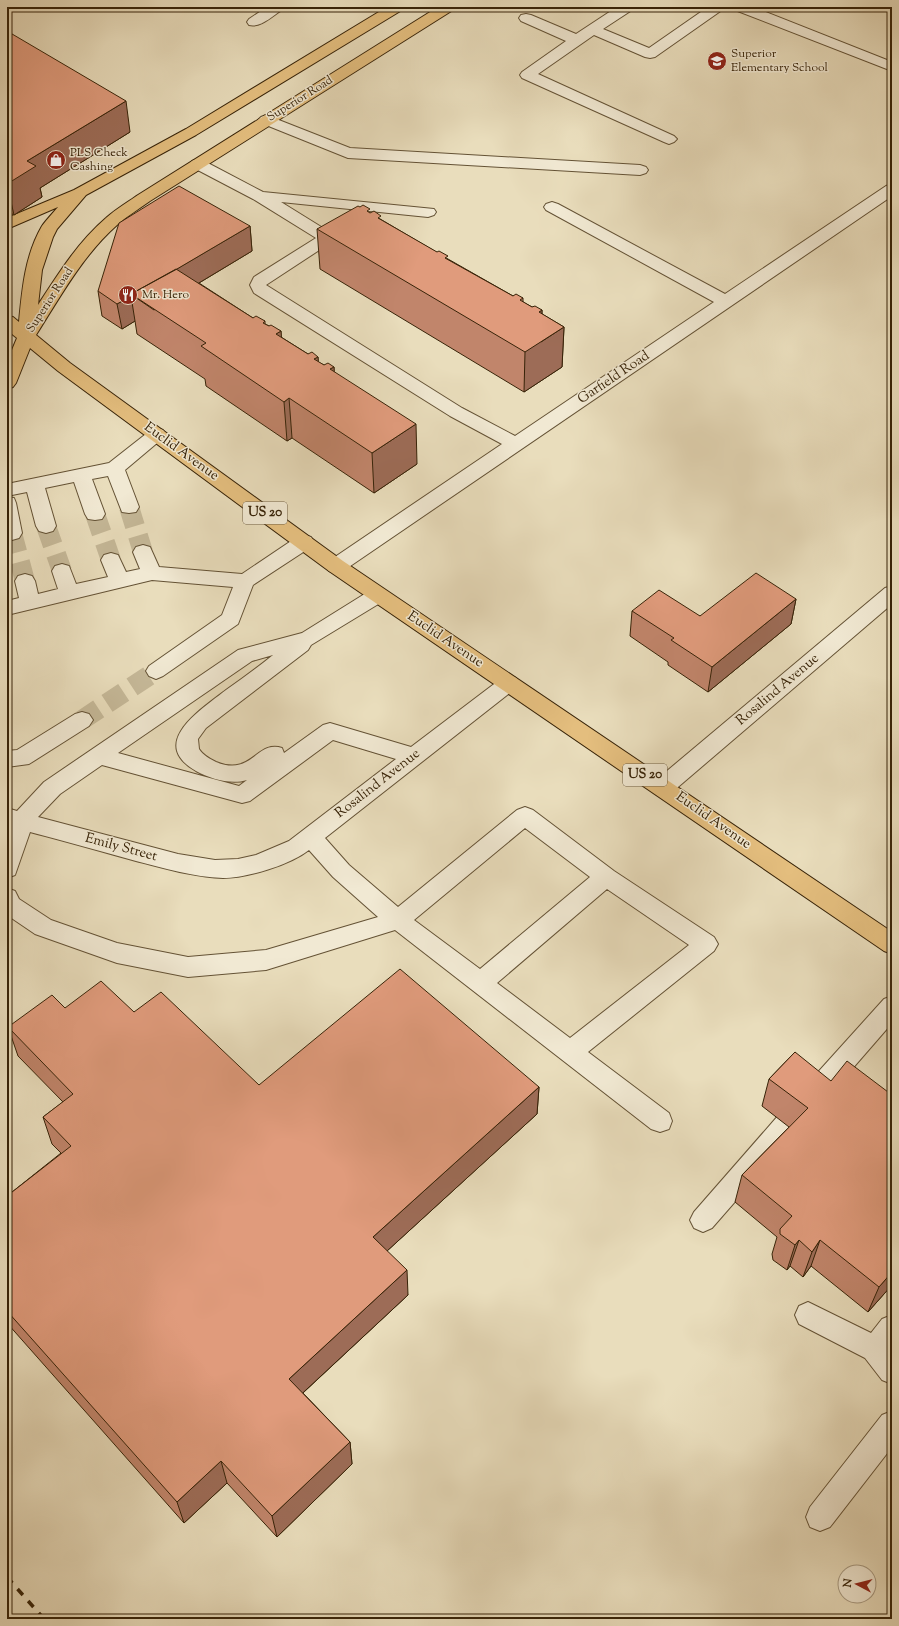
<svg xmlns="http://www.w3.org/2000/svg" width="899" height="1626" viewBox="0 0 899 1626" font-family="'Sorts Mill Goudy',serif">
<rect width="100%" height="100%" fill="#e9ddbc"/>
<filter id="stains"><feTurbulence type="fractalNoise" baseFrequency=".005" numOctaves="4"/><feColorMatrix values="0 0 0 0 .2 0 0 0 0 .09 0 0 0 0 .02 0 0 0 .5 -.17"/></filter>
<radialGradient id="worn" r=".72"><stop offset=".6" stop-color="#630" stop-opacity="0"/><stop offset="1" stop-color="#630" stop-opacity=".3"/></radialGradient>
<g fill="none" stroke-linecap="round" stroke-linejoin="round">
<path stroke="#c5b898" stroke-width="20" stroke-dasharray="20 10" stroke-linecap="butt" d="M129 507 143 552
M95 514 111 560
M46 526 62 571
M12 533 25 581
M82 720 156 671"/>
<defs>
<path id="minor" d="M267 7H284L282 10C272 16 261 28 249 25L247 22 249 19Z
M617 7H634L632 10 603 29 649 48 708 7H724L722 10 655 57 650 58 645 57 594 35 538 74 674 136 677 139 674 142 669 144 664 142 522 78 520 75 522 72 566 41 521 21 519 18 521 15 526 14 531 15 576 34Z
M733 7H753L892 62V71L735 10Z
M266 115 350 148 640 165 646 167 648 170 646 173 640 175 348 158 261 123 258 120 261 117Z
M198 159 204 161 263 192 434 209 436 212 434 215 428 217 281 202 331 233 334 238 330 243 266 285 462 408 515 436 714 302 546 210 544 207 546 204 552 202 558 204 725 294 886 186 892 184V196L343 571 336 573 329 571 326 566 329 561 502 444 450 416 254 293 250 285 254 277 316 238 253 199 192 167 190 164 192 161Z
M157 428 163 430 166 434 163 438 125 470 139 507 136 512 129 513 122 512 108 476 92 479 105 514 102 519 95 520 88 519 85 514 74 482 45 488 56 526 53 531 46 533 39 531 36 526 27 492 7 496V484L109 463 151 430Z
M7 497 14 498 16 503 22 533 19 538 12 540 7 538Z
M304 535 311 537 314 542 311 547 253 585 238 624 163 676 156 679 149 676 146 671 149 666 222 615 233 587 152 580 7 615V601L19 598 15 581 18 576 25 574 32 576 35 581 38 594 58 589 52 571 55 566 62 564 69 566 76 584 108 577 101 560 104 555 111 553 118 555 126 572 140 569 133 552 136 547 143 545 150 547 159 567 242 574 297 537Z
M892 586V604L671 793 663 795 655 793 652 787 655 781 885 588Z
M378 588 385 590 388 595 385 600 311 645 308 650 206 728 198 739 199 749C203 755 210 759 216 762 252 777 256 740 282 748L284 753 323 725 330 723 411 747 502 678 509 675 516 678 519 683 516 688 325 838 349 865 398 907 517 810 525 807 533 810 614 871 714 937 718 944 714 951 588 1052 669 1113 672 1121 669 1129 660 1132 651 1129 395 930 266 970 188 977 117 963 35 934 7 915V888L15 891 19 899 51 920 117 943 188 957 266 950 378 917 333 877 309 850C290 865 247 878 223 878 193 877 164 868 136 861 100 851 65 841 30 832L15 875 7 878V833L9 826H7V808L17 811 44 782 238 650 302 633 371 590ZM273 655C258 667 242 679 226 690 202 709 147 743 196 771 211 779 231 785 247 780L239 786 118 753 252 661ZM333 740 396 759 289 841 256 855 238 859 215 860 178 854 38 817 60 794 102 765 242 803 250 801ZM525 828 590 877 480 969 414 920ZM607 889 689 945 570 1038 497 983Z
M82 712 89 714 93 720 89 726 29 764 7 767V751L17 750 75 714Z
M892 996V1023L819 1107 810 1110 801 1107 798 1099 801 1091 884 999Z
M786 1114 795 1117 799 1125 795 1133 712 1228 703 1232 694 1228 690 1220 694 1212 777 1117Z
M808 1302 871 1333 882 1319 892 1315V1384L882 1380 865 1358 799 1324 795 1315 799 1306Z
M892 1411V1447L830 1527 820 1531 810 1527 806 1517 810 1507 882 1415Z"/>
<path id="major" d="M387 7H404L402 10 196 135 86 195 57 229 53 237 42 270 38 305C58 274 78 242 106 218 116 209 128 202 138 195L438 7H455L453 10 150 201C139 209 127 216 117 225 83 255 60 297 36 335L70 363 343 561 892 932V954L884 951 329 571 58 371 30 348 16 383 13 387 7 389V362L17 338 7 330V316L13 317 19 322C22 290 25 255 42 226 47 219 53 213 58 207L7 229V218L74 190 186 129Z"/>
</defs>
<use href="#minor" stroke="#645235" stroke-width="2"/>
<use href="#major" stroke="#372308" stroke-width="2"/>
<use href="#minor" fill="#f1e9d3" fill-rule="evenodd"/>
<use href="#major" fill="#e4be7e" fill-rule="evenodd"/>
<path stroke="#372308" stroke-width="3.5" stroke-dasharray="8 8" stroke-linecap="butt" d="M7 1577 44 1619"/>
</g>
<path fill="#c1856b" stroke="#372308" d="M7 31 130 132 40 188 42 197 14 215 7 211Z
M370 213 448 259 513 296 523 298V302L532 307 542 310V314L564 327 562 367 524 392 320 269 317 229Z
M250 226 252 251 199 283 253 318 265 321V324L269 326 281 331V337L308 354 318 357V362L324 365 334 367V372L417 464 374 493 292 438 287 441 206 386 205 379 137 334 135 321 122 329 102 316 98 291Z
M796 599 791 624 708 692 668 665V662L630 636 632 611 700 616Z
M65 1008 134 1012 259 1085 539 1087 537 1114 387 1251 408 1295 303 1393 350 1442 352 1464 277 1537 227 1483 184 1523 7 1323V1196L61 1153 52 1144 43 1117 63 1102 18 1056 8 1027Z
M795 1052 892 1285 868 1312 811 1266 803 1277 790 1266 787 1270 773 1260 772 1254 777 1237 735 1202 742 1175 789 1127 762 1106 769 1079Z"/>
<path fill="#9d6c57" stroke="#372308" d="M126 101 130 132 40 188 42 197 14 215 7 184 27 161Z
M250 226 252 251 154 310 132 295Z
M131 296 135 321 122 329 117 304Z
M542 310 541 342 564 327 562 367 524 392 525 352 539 312Z
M281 331 284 371 276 334Z
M318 357 321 396 314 359Z
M334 367 336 407 330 369Z
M289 398 292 438 287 441 284 402Z
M416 424 417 464 374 493 372 453Z
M796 599 791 624 708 692 712 667Z
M539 1087 537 1114 375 1262 373 1237Z
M799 1240 790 1266 787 1270 795 1245Z
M820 1240 811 1266 803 1277 812 1252Z
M407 1270 408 1295 293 1402 289 1379Z
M892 1272V1285L868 1312 879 1287Z
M350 1442 352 1464 277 1537 272 1516Z
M221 1461 227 1483 184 1523 177 1502Z"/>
<path fill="#e09b7c" stroke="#372308" d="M7 31 126 101 27 161 36 166 7 184Z
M179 186 250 226 177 269 131 294V296L117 304 98 291 119 223Z
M363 205 370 209 367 211 370 213 374 211 381 216 378 218 437 252 439 251 448 256 445 258 513 296 516 294 523 298 520 300 532 307 535 306 542 310 539 312 564 327 525 352 317 229 358 206 360 207Z
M176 269 253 318 256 316 265 321 263 323 269 326 271 325 281 331 276 334 308 354 312 352 318 357 314 359 324 365 328 363 334 367 330 369 416 424 372 453 289 398 284 402 201 346 206 343 131 294Z
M756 573 796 599 712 667 671 640 674 638 632 611 659 590 700 616Z
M400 969 539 1087 373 1237 407 1270 289 1379 350 1442 272 1516 221 1461 177 1502 7 1311V1196L71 1146 43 1117 73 1094 8 1027 52 995 65 1008 101 981 134 1012 161 992 259 1085Z
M795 1052 831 1081 847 1061 892 1095V1272L879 1287 820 1240 812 1252 799 1240 795 1245 780 1234V1229L792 1216 742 1175 808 1108 769 1079Z"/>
<defs>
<symbol id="school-disc" viewBox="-11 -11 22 22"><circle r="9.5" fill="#8f2418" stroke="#f1e9d3"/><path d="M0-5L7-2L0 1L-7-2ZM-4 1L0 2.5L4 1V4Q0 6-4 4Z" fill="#fff"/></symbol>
<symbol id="shop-disc" viewBox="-11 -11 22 22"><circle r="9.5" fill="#8f2418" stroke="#f1e9d3"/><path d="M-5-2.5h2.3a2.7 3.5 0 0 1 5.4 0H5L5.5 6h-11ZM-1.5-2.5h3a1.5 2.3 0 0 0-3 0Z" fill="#fff"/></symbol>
<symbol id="restaurant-disc" viewBox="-11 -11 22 22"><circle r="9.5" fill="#8f2418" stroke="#f1e9d3"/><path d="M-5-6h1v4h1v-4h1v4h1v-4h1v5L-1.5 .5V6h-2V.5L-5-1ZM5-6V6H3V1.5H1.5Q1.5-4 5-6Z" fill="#fff"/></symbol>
</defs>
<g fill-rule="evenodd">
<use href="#school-disc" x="706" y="50" width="22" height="22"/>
<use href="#shop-disc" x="45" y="149" width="22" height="22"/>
<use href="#restaurant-disc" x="117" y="284" width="22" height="22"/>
</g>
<g text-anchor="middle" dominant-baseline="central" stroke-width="3" stroke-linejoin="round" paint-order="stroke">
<g font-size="12" fill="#372308" stroke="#f1e9d3" text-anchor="start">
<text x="731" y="54">Superior<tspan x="731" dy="14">Elementary School</tspan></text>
<text x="70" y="153">PLS Check<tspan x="70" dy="14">Cashing</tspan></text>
<text x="142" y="295">Mr. Hero</text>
</g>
<g font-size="12" fill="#372308" stroke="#f1e9d3">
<text transform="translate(300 99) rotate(-32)">Superior Road</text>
<text transform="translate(50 300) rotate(-57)">Superior Road</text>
</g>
<g fill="#f1e9d3" stroke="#6f5e45" stroke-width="1">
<rect x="243" y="502" width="44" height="22" rx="3"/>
<rect x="623" y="764" width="44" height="22" rx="3"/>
</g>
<g font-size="13" font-weight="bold" fill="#372308">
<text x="265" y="513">US 20</text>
<text x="645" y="775">US 20</text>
</g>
<g font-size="14" fill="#372308" stroke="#f1e9d3">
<text transform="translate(614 378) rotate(-34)">Garfield Road</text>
<text transform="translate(181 452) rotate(36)">Euclid Avenue</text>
<text transform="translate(445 640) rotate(34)">Euclid Avenue</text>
<text transform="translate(778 690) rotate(-40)">Rosalind Avenue</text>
<text transform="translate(378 784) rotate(-38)">Rosalind Avenue</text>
<text transform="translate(713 821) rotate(35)">Euclid Avenue</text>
<text transform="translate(121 848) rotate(15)">Emily Street</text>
</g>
</g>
<rect width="899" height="1626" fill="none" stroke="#e9ddbc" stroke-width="24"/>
<rect x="8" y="8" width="883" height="1610" fill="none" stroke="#372308" stroke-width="2"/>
<rect x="12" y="12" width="875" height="1602" fill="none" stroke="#372308"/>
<g transform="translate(857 1584) rotate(277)"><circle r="19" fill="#f1e9d3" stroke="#a79a82"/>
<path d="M0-3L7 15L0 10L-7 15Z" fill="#8f2418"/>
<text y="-6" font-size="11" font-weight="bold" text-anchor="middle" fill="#372308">N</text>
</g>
<rect width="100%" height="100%" filter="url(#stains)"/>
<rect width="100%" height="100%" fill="url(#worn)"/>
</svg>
